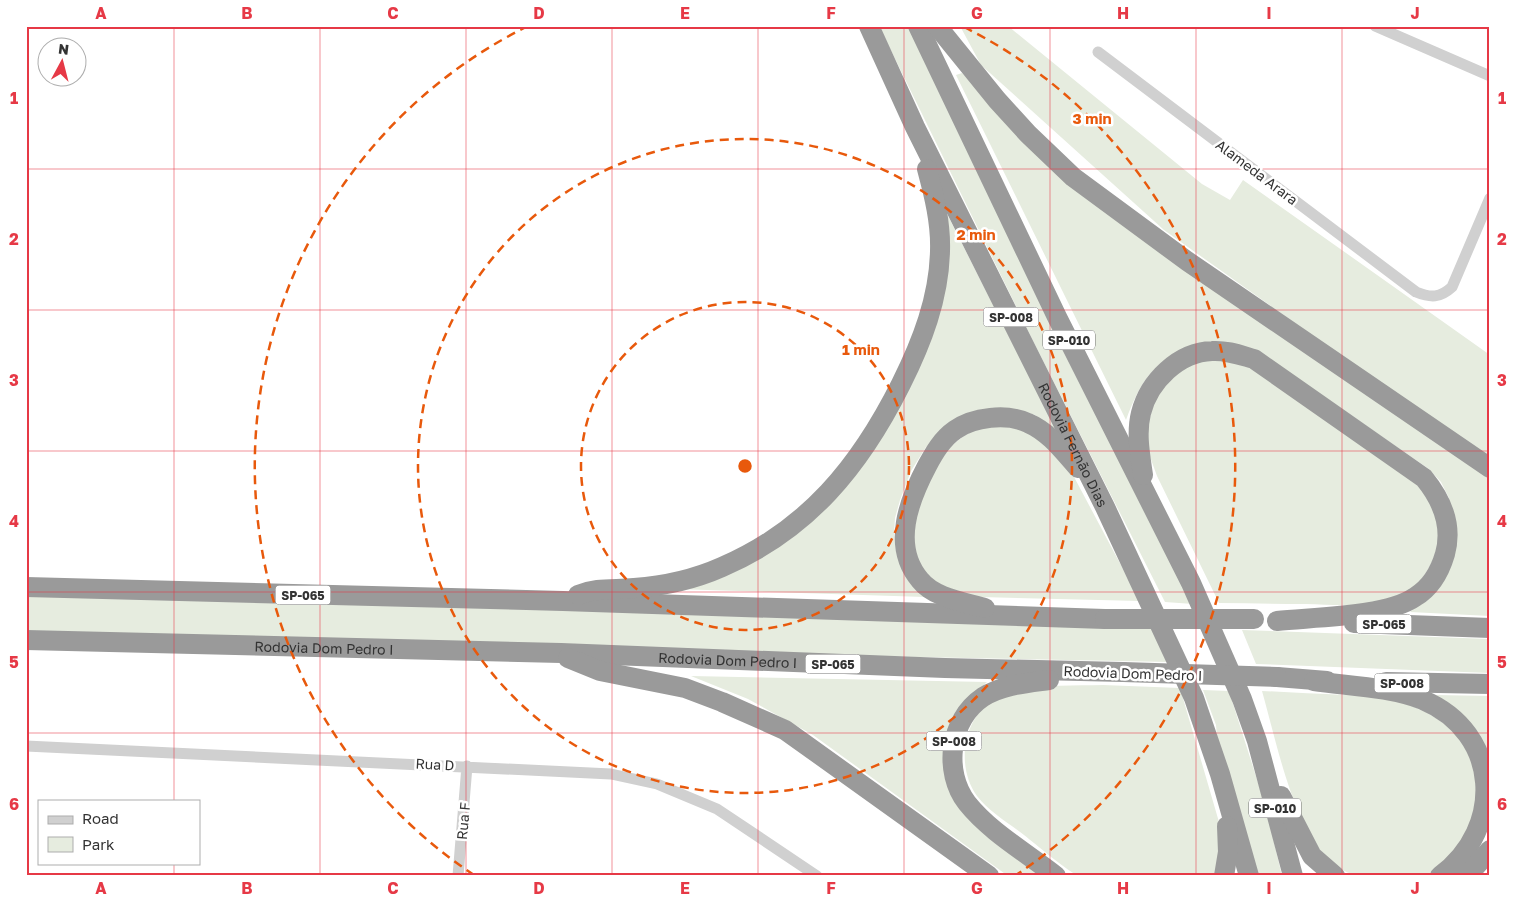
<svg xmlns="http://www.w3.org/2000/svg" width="1516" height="902" viewBox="0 0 1516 902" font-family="'Golos Text',sans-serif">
<rect width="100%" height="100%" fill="#fff"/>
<path fill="#e6ecdf" d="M879 26H908L1193 604 1165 602 1032 339Z
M960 26H1008L1202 184 1230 200 1243 180 1490 355V462L1164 230 981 65Z
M962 73 1192 274 1490 478V616L1410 612 1431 594 1449 498 1441 482 1429 469 1291 374 1186 347C1150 366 1140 383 1126 420L956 75Z
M947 214 1057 431 1035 415 1019 410 926 447 911 471 900 500 895 518 894 534 897 552 925 597 675 589 778 544 903 395Z
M1207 358 1248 365 1418 483C1434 505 1445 530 1434 557 1427 575 1415 590 1397 597 1368 608 1336 605 1306 604 1277 604 1248 603 1219 603L1157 476 1149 454 1146 432 1156 394 1176 370Z
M1006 425 1042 437 1073 475 1140 601 980 597C966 595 932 587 924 575 919 568 911 551 911 543 909 504 935 452 969 433 980 426 994 426 1006 425Z
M26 593 1155 627 1169 662 704 653 26 631Z
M1242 630 1490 639V673L1256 664Z
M691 676 987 682 967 701 951 788 1047 876H1008L813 735 748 699Z
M1103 685 1180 688 1219 822 1221 841 1215 876C1181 876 1147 876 1113 876 1103 876 1088 878 1079 876 1071 874 1033 842 1024 835 1009 823 989 812 977 796 955 766 963 714 998 698 1030 683 1069 686 1103 685Z
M1203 690 1229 691 1266 808 1282 876H1258L1220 774 1216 725Z
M1262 691C1289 692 1317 694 1345 695 1363 696 1383 696 1401 702 1453 719 1490 756 1473 814 1469 829 1466 839 1455 851 1448 859 1439 872 1428 875 1415 879 1395 876 1382 876 1356 876 1344 876 1325 856 1291 818 1276 740 1262 691Z
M1436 695 1490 696V773L1438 701Z"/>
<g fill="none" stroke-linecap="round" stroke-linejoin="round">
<path stroke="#d0d0d0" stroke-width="11" d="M1375 26 1490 76
M1098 52 1416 292C1431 298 1440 298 1452 287L1490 198
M26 746 611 774 657 784 717 809 817 876
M458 876 467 766"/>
<g stroke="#9a9a9a" stroke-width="20">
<path id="s1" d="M869 26 915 127 1105 507 1194 698 1220 774 1249 876"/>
<path d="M918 26 1057 317 1191 583 1242 699 1257 741 1293 876"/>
<path d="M937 26 997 100 1028 134 1073 177 1187 261 1490 468"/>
<path d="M1143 475C1140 454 1136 433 1141 413 1149 381 1179 352 1212 351 1227 350 1240 355 1254 359L1424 478C1442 500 1453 525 1445 554 1440 571 1430 588 1415 597 1386 617 1314 617 1277 621"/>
<path d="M26 587 563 601 1105 619"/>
<path d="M578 595C597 587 615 590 634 588 664 586 695 579 722 567 808 530 860 466 901 384 922 342 939 298 940 251 941 223 934 195 927 169"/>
<path d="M985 608C964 602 934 598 920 580 891 546 909 500 927 466 934 453 942 439 955 430 973 417 1007 413 1028 423 1049 432 1063 451 1078 468"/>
<path d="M1354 623 1490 628"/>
<path id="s2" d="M26 640 561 653 945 668 1123 672"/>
<path d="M568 658 600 671 685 688 722 702 785 730 989 876"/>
<path d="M1277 677 1327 681"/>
<path d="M1049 680C1027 683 1002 685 983 697 949 720 943 772 967 803 990 832 1027 853 1056 876"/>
<path d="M1314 681C1349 686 1390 687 1423 700 1501 733 1505 828 1440 876"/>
<path d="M1386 682 1490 684"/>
<path d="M1281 796 1312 856 1335 876"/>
<path d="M1224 876 1228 852 1227 826"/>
<path d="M1467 876 1490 850"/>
</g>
<path stroke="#9a9a9a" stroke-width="20" d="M1105 619H1254
M1123 672 1277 677"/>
</g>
<path fill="none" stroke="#e63946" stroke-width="1" stroke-opacity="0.55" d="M174 26V801M320 26V876M466 26V876M612 26V876M758 26V876M904 26V876M1050 26V876M1196 26V876M1342 26V876M26 169H1490M26 310H1490M26 451H1490M26 592H1490M26 733H1490M174 863V876"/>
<g fill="none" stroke="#e8590c" stroke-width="2.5" stroke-dasharray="9 6">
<circle cx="745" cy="466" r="164"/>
<circle cx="745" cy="466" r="327"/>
<path d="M474 875A491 491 0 0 1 526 27M964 27A491 491 0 0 1 1016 875"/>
</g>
<g text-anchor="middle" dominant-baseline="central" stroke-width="5" stroke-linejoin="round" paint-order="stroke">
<g fill="#fff" stroke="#707070" stroke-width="1">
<rect x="983.5" y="307.5" width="55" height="19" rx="4"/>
<rect x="1043" y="330.5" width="52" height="19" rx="4"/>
<rect x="275.5" y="585.5" width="55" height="19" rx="4"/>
<rect x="1356.5" y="614.5" width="55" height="19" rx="4"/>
<rect x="805.5" y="654.5" width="55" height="19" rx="4"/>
<rect x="1374.5" y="673.5" width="55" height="19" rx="4"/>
<rect x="926.5" y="731.5" width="55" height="19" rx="4"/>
<rect x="1249" y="798.5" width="52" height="19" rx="4"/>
</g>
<g font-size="12" font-weight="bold" fill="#333">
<text x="1011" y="317">SP-008</text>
<text x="1069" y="340">SP-010</text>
<text x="303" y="595">SP-065</text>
<text x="1384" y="624">SP-065</text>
<text x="833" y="664">SP-065</text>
<text x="1402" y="683">SP-008</text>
<text x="954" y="741">SP-008</text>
<text x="1275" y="808">SP-010</text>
</g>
<g font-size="14" fill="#333" stroke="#fff">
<text transform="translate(1257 172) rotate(37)">Alameda Arara</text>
<text stroke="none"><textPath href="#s1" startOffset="466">Rodovia Fernão Dias</textPath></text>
<text stroke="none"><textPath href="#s2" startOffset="298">Rodovia Dom Pedro I</textPath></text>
<text stroke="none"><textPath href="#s2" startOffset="702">Rodovia Dom Pedro I</textPath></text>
<text transform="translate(1133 673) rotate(2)">Rodovia Dom Pedro I</text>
<text transform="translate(435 764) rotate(3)">Rua D</text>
<text transform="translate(463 821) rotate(-85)">Rua F</text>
</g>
</g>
<circle cx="745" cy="466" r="8" fill="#e8590c" stroke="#fff" stroke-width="2.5"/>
<g font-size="15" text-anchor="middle" font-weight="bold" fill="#e8590c" stroke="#fff" stroke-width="5" stroke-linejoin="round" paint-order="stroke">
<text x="1092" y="124">3 min</text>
<text x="976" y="240">2 min</text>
<text x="861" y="355">1 min</text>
</g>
<rect width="1516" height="902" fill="none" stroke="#ffffff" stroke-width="55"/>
<rect x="38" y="800" width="162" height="65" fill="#ffffff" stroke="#adadad"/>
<rect x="48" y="816" width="25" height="8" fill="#d0d0d0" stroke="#adadad"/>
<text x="82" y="824" font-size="15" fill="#333333">Road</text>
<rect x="48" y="837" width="25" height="15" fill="#e6ecdf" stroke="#adadad"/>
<text x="82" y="850" font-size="15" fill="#333333">Park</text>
<g transform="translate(62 62) rotate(7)"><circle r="24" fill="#ffffff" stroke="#adadad"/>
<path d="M0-4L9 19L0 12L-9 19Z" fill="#e63946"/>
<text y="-8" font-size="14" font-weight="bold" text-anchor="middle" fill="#333333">N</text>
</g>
<rect x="28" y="28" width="1460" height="846" fill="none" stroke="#e63946" stroke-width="2"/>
<g font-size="16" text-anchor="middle" font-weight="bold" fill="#e63946">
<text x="101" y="19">A</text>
<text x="247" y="19">B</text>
<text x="393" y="19">C</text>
<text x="539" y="19">D</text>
<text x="685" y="19">E</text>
<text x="831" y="19">F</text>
<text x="977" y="19">G</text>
<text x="1123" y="19">H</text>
<text x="1269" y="19">I</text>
<text x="1415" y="19">J</text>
<text x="14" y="104">1</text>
<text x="1502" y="104">1</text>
<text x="14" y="245">2</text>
<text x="1502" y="245">2</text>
<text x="14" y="386">3</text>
<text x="1502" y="386">3</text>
<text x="14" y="527">4</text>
<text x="1502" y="527">4</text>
<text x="14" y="668">5</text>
<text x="1502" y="668">5</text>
<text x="14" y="810">6</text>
<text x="1502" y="810">6</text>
<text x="101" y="894">A</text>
<text x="247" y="894">B</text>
<text x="393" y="894">C</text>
<text x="539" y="894">D</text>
<text x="685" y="894">E</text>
<text x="831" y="894">F</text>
<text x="977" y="894">G</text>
<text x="1123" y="894">H</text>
<text x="1269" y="894">I</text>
<text x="1415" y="894">J</text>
</g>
</svg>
